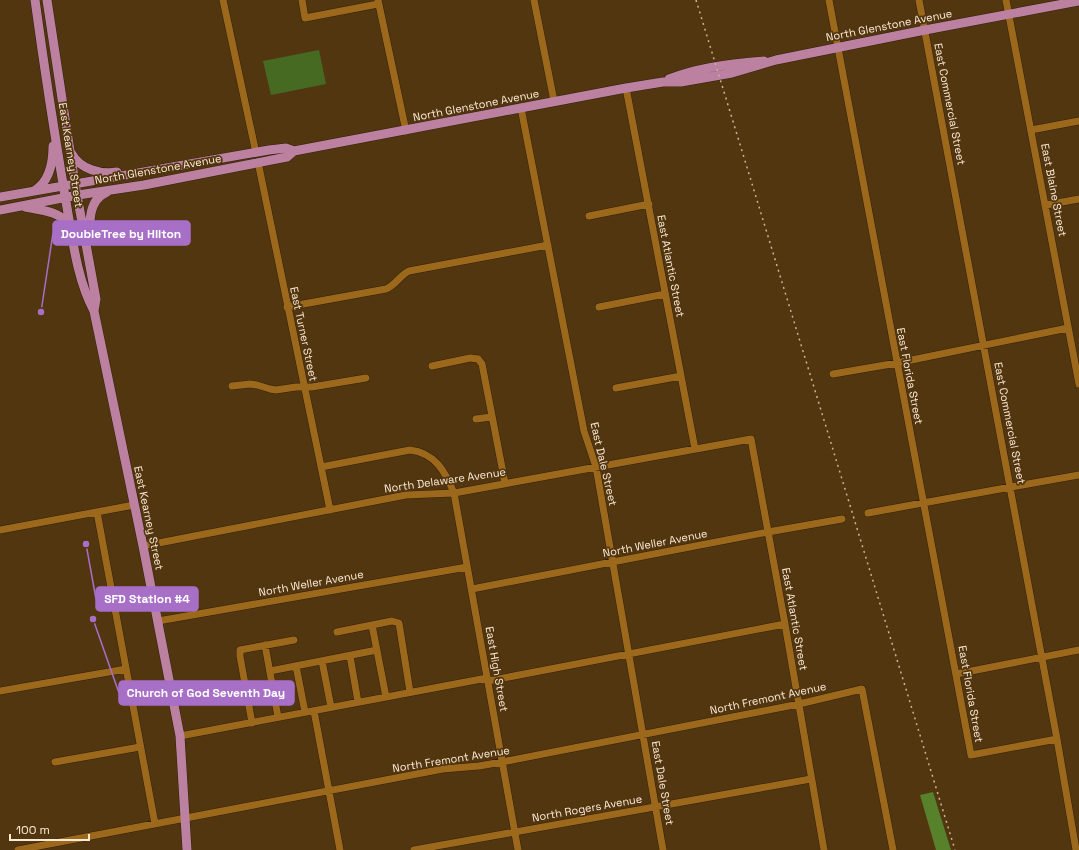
<svg xmlns="http://www.w3.org/2000/svg" width="1079" height="850" viewBox="0 0 1079 850" font-family="'Space Grotesk',sans-serif">
<rect width="100%" height="100%" fill="#523610"/>
<path fill="#476a22" d="M319 50 326 84 271 95 263 61Z"/>
<path fill="#57812a" d="M933 792 951 850H936L920 795Z"/>
<g fill="none" stroke-linecap="round" stroke-linejoin="round">
<defs>
<path id="minor" d="M223 0 256 153
M302 0 305 18 378 4
M378 0 406 131
M534 0 554 101
M829 0 971 755 1057 739
M919 0 1057 739 1076 850
M1006 0 1079 384
M626 88 695 449
M521 108 584 431 596 467 663 850
M1031 130 1079 121
M258 162 330 510
M1046 205 1079 199
M589 216 649 204
M287 307 386 289C396 285 400 275 409 271L548 245
M599 307 665 294
M478 359 482 364 505 483
M432 366 470 358 478 359
M833 374 897 363 1068 328
M232 386 250 384 257 385 270 389 276 390 296 387H312L366 378
M616 388 681 376
M476 419 491 417
M321 467 410 450C435 453 445 471 454 493L518 850
M97 512 155 824
M868 513 1011 487 1079 475
M0 530 134 505
M143 546 406 495 454 493 751 439 785 624 824 850
M472 589 768 532 842 519
M158 621 467 567
M372 625 386 697
M337 632 392 621 399 623 410 692
M265 645 278 717
M350 656 358 702
M322 661 331 707
M296 666 305 712
M270 671 377 650
M956 674 1079 650
M488 681 785 624
M0 691 126 669
M314 711 340 850
M252 723 240 656V650L294 640
M180 736 487 678
M55 762 140 747
M18 850 443 769 479 766 502 762 799 704 862 689 893 850
M414 850 811 779"/>
<path id="major" d="M35 0C44 66 54 131 65 196 72 234 76 278 94 311L143 546 180 736 187 850
M47 0 75 184 96 299 94 311
M669 79C697 68 734 63 764 61
M72 154C80 169 101 175 117 172
M34 191C49 182 53 163 53 146
M0 197 269 150 286 148 294 151
M25 207C41 210 59 211 70 225
M0 210 78 195 144 185 287 157 294 151 626 88 663 82H681L732 73 776 60 925 30 1079 1
M91 240C89 223 88 200 107 192"/>
</defs>
<use href="#minor" stroke="#312009" stroke-width="8"/>
<use href="#major" stroke="#312009" stroke-width="10"/>
<use href="#minor" stroke="#9c681b" stroke-width="7"/>
<use href="#major" stroke="#bc81a0" stroke-width="9"/>
<path stroke="#c9b49b" stroke-width="1.5" stroke-dasharray="2 4" stroke-linecap="butt" d="M696 0 955 850"/>
</g>
<g text-anchor="middle" dominant-baseline="central" stroke-width="3.5" stroke-linejoin="round" paint-order="stroke">
<g font-size="11" fill="#fdebd7" stroke="#523610">
<text transform="translate(889 25) rotate(-11)">North Glenstone Avenue</text>
<text transform="translate(950 104) rotate(79)">East Commercial Street</text>
<text transform="translate(476 105) rotate(-11)">North Glenstone Avenue</text>
<text transform="translate(71 155) rotate(81)">East Kearney Street</text>
<text transform="translate(158 169) rotate(-10)">North Glenstone Avenue</text>
<text transform="translate(1054 190) rotate(79)">East Blaine Street</text>
<text transform="translate(671 266) rotate(79)">East Atlantic Street</text>
<text transform="translate(304 334) rotate(78)">East Turner Street</text>
<text transform="translate(910 376) rotate(79)">East Florida Street</text>
<text transform="translate(1010 423) rotate(79)">East Commercial Street</text>
<text transform="translate(604 464) rotate(77)">East Dale Street</text>
<text transform="translate(445 480) rotate(-8)">North Delaware Avenue</text>
<text transform="translate(149 518) rotate(78)">East Kearney Street</text>
<text transform="translate(655 543) rotate(-11)">North Weller Avenue</text>
<text transform="translate(311 583) rotate(-10)">North Weller Avenue</text>
<text transform="translate(795 619) rotate(80)">East Atlantic Street</text>
<text transform="translate(497 669) rotate(80)">East High Street</text>
<text transform="translate(971 694) rotate(80)">East Florida Street</text>
<text transform="translate(768 698) rotate(-12)">North Fremont Avenue</text>
<text transform="translate(451 759) rotate(-9)">North Fremont Avenue</text>
<text transform="translate(663 783) rotate(80)">East Dale Street</text>
<text transform="translate(587 808) rotate(-10)">North Rogers Avenue</text>
</g>
</g>
<path fill="none" stroke="#a86fc7" stroke-width="1.5" d="M41 312L53 233M86 544L96 599M93 619L119 693"/>
<g fill="#a86fc7" stroke="#523610" stroke-width="1.5">
<circle cx="41" cy="312" r="4"/>
<circle cx="86" cy="544" r="4"/>
<circle cx="93" cy="619" r="4"/>
</g>
<g fill="#a86fc7" stroke="#a86fc7" stroke-width="1.5">
<rect x="53" y="221" width="137" height="24" rx="4"/>
<rect x="96" y="587" width="102" height="24" rx="4"/>
<rect x="119" y="681" width="175" height="24" rx="4"/>
</g>
<g font-size="12" text-anchor="middle" font-weight="bold" fill="#fff">
<text x="121" y="238">DoubleTree by Hilton</text>
<text x="147" y="603">SFD Station #4</text>
<text x="206" y="697">Church of God Seventh Day</text>
</g>
<path d="M10 834v6h79v-6" fill="none" stroke="#fdebd7" stroke-width="2"/>
<text x="16" y="834" font-size="12" fill="#fdebd7" stroke="#523610" stroke-width="3" paint-order="stroke">100 m</text>
</svg>
